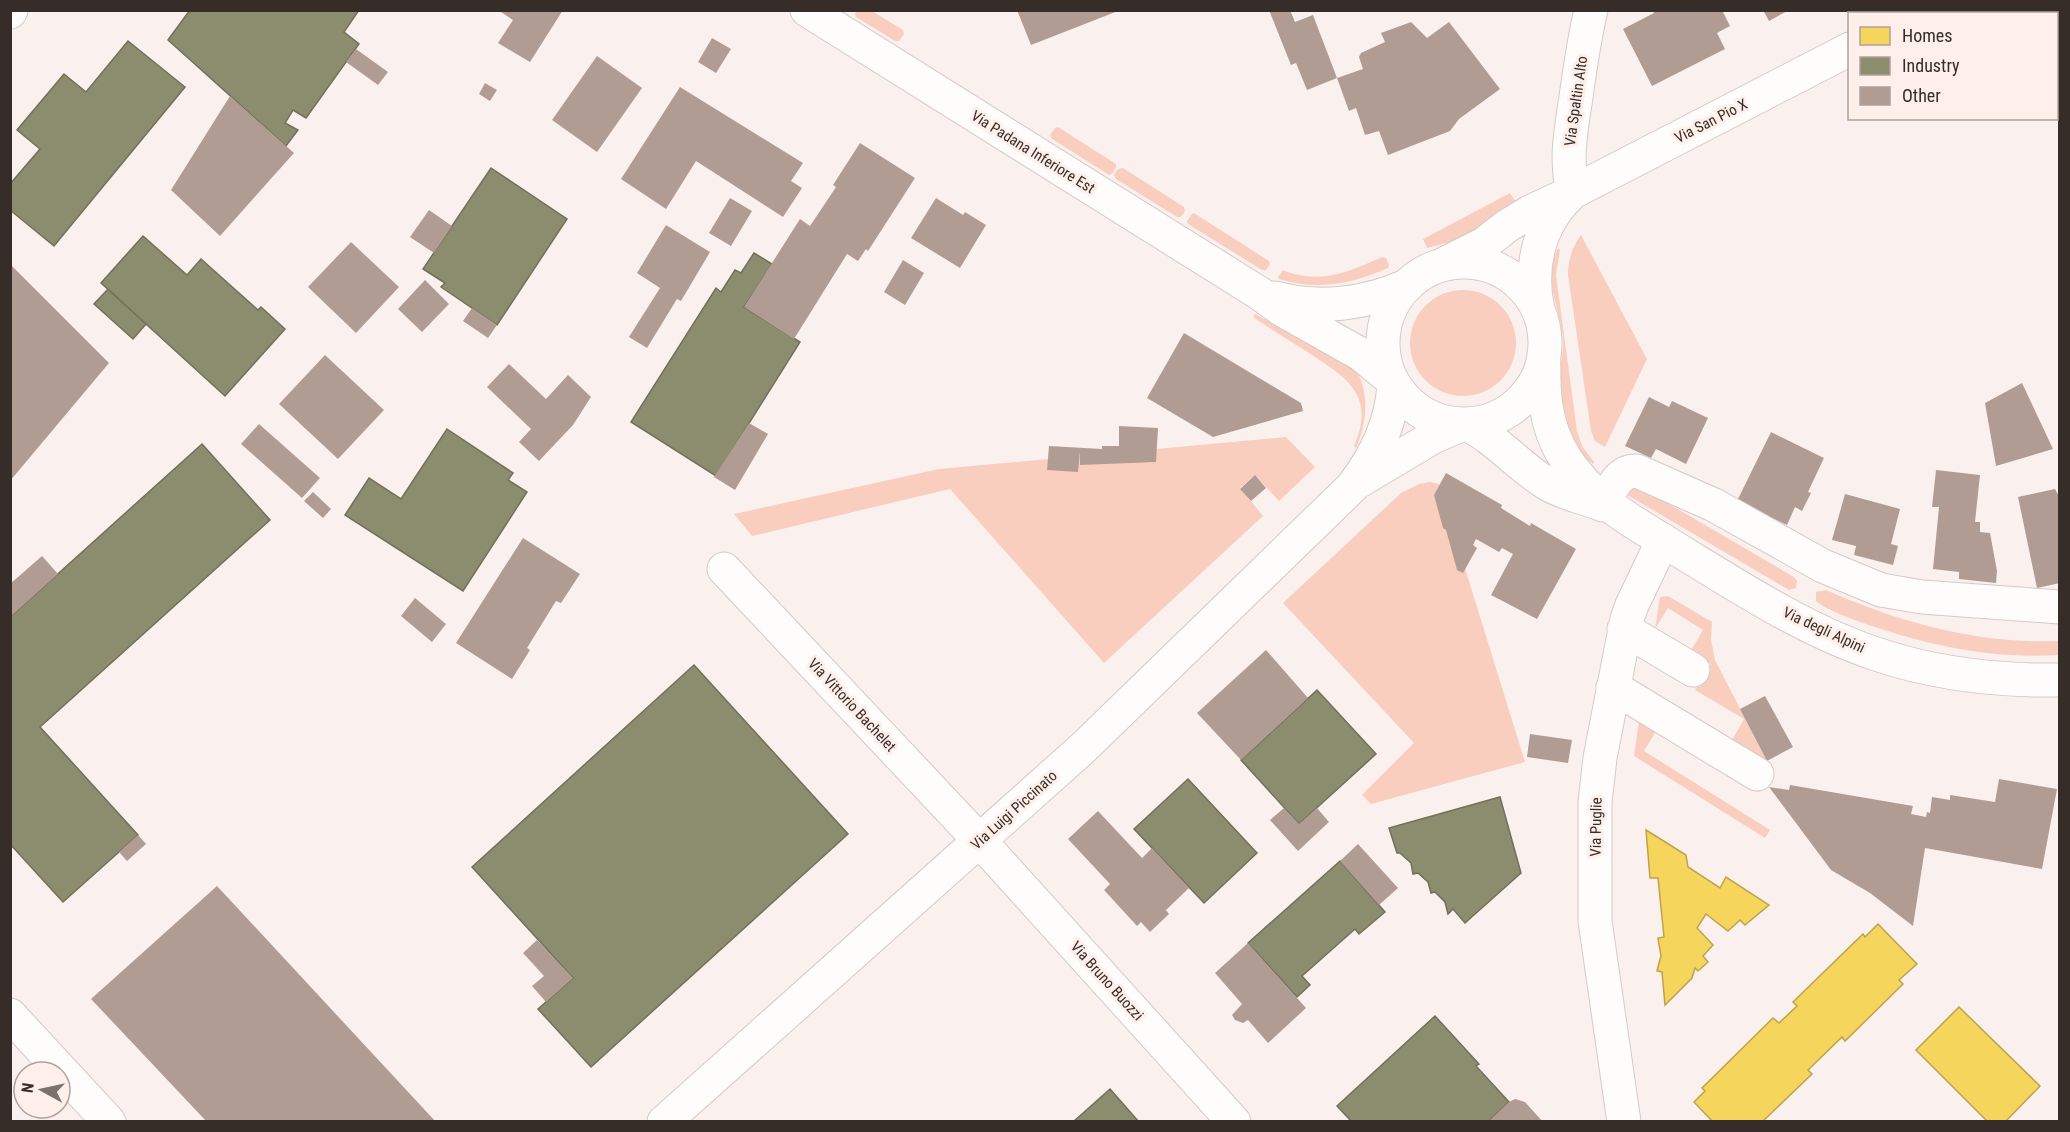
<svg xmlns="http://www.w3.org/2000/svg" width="2070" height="1132" viewBox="0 0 2070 1132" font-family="'Roboto Condensed',sans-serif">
<rect width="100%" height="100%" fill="#faf1ee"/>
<path fill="#facebf" d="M857 11H872L903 30 904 34 899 41H895L856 17 855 14Z
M1058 127 1116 164V167L1112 174 1109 175 1052 139 1050 135 1055 128Z
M1123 168 1184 207 1185 211 1181 217H1177L1116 179 1114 175 1118 169Z
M1510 193 1517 204 1462 239 1427 248 1423 239Z
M1194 213 1269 261 1270 264 1266 270H1262L1188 224 1187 221 1192 214Z
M1581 235 1647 359 1605 447 1595 441 1591 431 1568 275C1568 260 1572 247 1581 235Z
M1558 248 1560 250 1556 275 1577 431 1582 446 1594 462 1593 464C1571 449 1560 402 1560 376 1560 363 1564 351 1563 339 1560 305 1542 283 1558 248Z
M1382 257 1386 258 1389 265 1388 268C1352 284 1317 291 1279 279L1278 277 1283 270C1319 285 1349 272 1382 257Z
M1410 343a53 53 0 1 1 106 0a53 53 0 1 1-106 0Z
M1255 314 1355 368C1370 391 1367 424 1356 448L1354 446C1376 395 1347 378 1309 353 1290 341 1271 329 1253 317Z
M1286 437 1315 467 1279 501 1255 475 1240 488 1263 516 1104 663 950 489 752 536 734 514 939 469Z
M1429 482 1439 484 1525 762 1371 804 1362 795 1414 743 1283 603 1401 493 1419 484Z
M1635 484 1794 577 1797 581 1796 588 1789 590 1629 496 1626 492Z
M1826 590C1901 623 1977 644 2059 641V655C1993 659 1929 646 1866 624 1850 618 1830 612 1816 601V592Z
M1668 596 1712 622 1711 640 1715 660 1767 761 1732 740 1744 719 1695 690 1711 664 1690 652 1703 630 1668 608 1655 629 1660 597Z
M1639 720 1656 731 1644 751 1770 830 1765 838 1634 756Z"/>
<path fill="#f6d55c" stroke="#bca34d" stroke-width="1.5" d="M1646 830 1686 855 1688 867 1720 888 1726 877 1769 905 1745 925 1740 920 1728 931 1706 914 1697 928 1713 945 1703 956 1708 962 1698 971 1695 968 1692 978 1665 1005 1662 972 1657 971 1661 956 1658 938 1664 937 1658 878H1650Z
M1878 924 1917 964 1899 980 1903 984 1845 1041 1842 1037 1808 1070 1812 1074 1762 1122H1713L1694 1102 1705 1091 1702 1088 1773 1018 1779 1023 1797 1006 1793 1002 1863 934 1865 937Z
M1959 1007 2040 1086 2005 1122H1988L1916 1050Z"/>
<path fill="#8c8c6e" stroke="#727059" stroke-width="1.5" d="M190 10H359L344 32 359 44 306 118 293 110 285 123 298 130 286 146 168 40Z
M128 41 185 87 54 246 10 210V184L40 149 17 130 64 74 86 92Z
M491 168 567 219 497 325 441 287 445 283 423 269Z
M143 236 187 275 201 259 258 310 261 307 285 329 225 396 101 283Z
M754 253 772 264 744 307 800 342 716 476 631 422 716 288 721 292 735 270 741 273Z
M108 289 146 324 133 339 94 304Z
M447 429 513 473 508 480 527 492 463 591 345 515 369 478 401 499Z
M202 444 270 520 40 727 138 835 63 902 10 844V617Z
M694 665 848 834 591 1067 538 1009 573 978 472 867Z
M1317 690 1376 754 1299 824 1241 760Z
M1188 779 1257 853 1204 903 1134 829Z
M1500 797 1521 873 1465 923 1453 909 1448 914 1445 902 1435 892 1431 893 1428 882 1418 873 1413 874 1411 863 1400 853H1397L1389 828Z
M1340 861 1385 912 1359 934 1355 929 1302 976 1310 985 1297 997 1248 943Z
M1435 1016 1479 1064 1476 1066 1509 1102 1488 1122H1352L1337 1106Z
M1110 1089 1139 1122H1073Z"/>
<path fill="#b19c94" d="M498 10H563L530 62 498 43 513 20Z
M1017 10H1118V11L1031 45Z
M1269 10H1290L1295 22 1313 15 1337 78 1307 90 1296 63 1291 65Z
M1653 10H1722L1730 26 1717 33 1725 49 1652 86 1623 29 1654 13Z
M1763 10H1789L1769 21Z
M1411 22 1427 38 1449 22 1500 89 1459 119 1450 131 1388 155 1379 131 1365 135 1356 108 1349 111 1337 78 1363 69 1359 57 1361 53 1385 42 1381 33Z
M712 38 731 49 716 73 698 62Z
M356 49 388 72 378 85 346 62Z
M597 56 642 88 597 152 552 120Z
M485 83 497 90 490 101 479 94Z
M680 87 803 163 791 181 802 188 783 217 696 161 666 209 621 179Z
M230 96 294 153 220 236 171 190Z
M860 143 915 178 868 251 866 249 858 261 847 254 794 339 744 307 800 219 810 226 836 187 833 185Z
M730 198 752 211 731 246 709 233Z
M936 198 963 215 965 212 986 225 960 268 911 238Z
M429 210 452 226 434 253 410 237Z
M666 225 710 252 681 301 677 299 647 348 629 337 660 288 637 273Z
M351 242 399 287 356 333 308 287Z
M903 260 924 273 905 305 884 292Z
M10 264 109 363 10 481Z
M425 280 449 304 422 332 398 309Z
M472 308 497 325 488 338 463 321Z
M1184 333 1301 403 1303 411 1213 437 1147 398Z
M325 355 384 410 338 459 279 404Z
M509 364 546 399 568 375 591 397 573 425 539 461 519 442 531 429 487 387Z
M2022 383 2053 449 1996 466 1985 403Z
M1649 397 1669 407 1672 401 1708 418 1686 464 1656 449 1651 458 1625 446Z
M749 423 768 434 735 490 714 477Z
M259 424 320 478 302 498 241 444Z
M1119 426 1158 428 1156 462 1080 465V452L1078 472 1047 470 1049 446 1102 449V446H1119Z
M1771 432 1824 458 1808 492 1811 493 1802 511 1795 507 1787 525 1737 501Z
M1936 470 1980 475 1975 522H1980V532L1990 533 1997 571 1996 583 1959 579V572L1933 569 1939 507H1932Z
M1446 473 1502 505 1501 508 1530 526 1531 523 1576 549 1537 619 1491 595 1513 554 1502 548 1499 552 1476 539 1473 545 1477 548 1463 573 1457 570 1446 530 1443 528 1434 495Z
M1255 475 1266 488 1251 501 1240 489Z
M2055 489 2060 498V583L2037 588 2018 497Z
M313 492 331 509 323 518 304 501Z
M1845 494 1900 509 1891 544 1898 546 1893 565 1854 555 1856 546 1832 540Z
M523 538 580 574 561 603 556 601 527 648 530 650 512 679 456 643Z
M42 556 58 574 10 617V584Z
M415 598 446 624 432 642 401 616Z
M1266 650 1308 698 1241 760 1197 713Z
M1765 696 1793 747 1767 761 1740 709Z
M1530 734 1572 740 1568 763 1527 757Z
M1999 779 2057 789 2042 869 1925 848 1913 926 1870 893 1831 870 1769 787 1789 790 1790 785 1913 806 1911 814 1926 817 1927 812 1930 813 1932 797 1950 800V795L1995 802Z
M1284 808 1299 824 1317 808 1329 822 1298 851 1270 820Z
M1098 811 1142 858 1152 848 1189 888 1166 910 1169 914 1150 932 1141 922 1137 926 1104 890 1110 884 1068 839Z
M138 835 146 844 127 861 119 852Z
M1358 844 1398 888 1379 905 1340 861Z
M217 886 436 1122H207L91 999Z
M537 940 573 978 546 1002 532 986 544 976 523 953Z
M1248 943 1306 1008 1268 1043 1248 1020 1243 1023 1235 1020 1232 1015 1242 1004 1215 973Z
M1515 1099 1525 1102 1543 1122H1488L1509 1102Z"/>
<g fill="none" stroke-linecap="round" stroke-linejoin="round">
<defs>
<path id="minor" d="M807 10 1259 293 1284 311 1362 355 1392 380
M10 12 11 10
M1919 14 1924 10
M1573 192C1565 158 1571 131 1576 97 1580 68 1584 39 1591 10
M1383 343a81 81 0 1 1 162 0a81 81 0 1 1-162 0Z
M1446 263 1484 244 1507 226 1530 212 1573 192 1850 49
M1275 298C1319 310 1365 304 1406 286
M1538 310C1529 268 1538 226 1569 196
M1544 353C1543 391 1544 425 1565 458 1593 502 1637 524 1680 551 1742 589 1807 631 1876 654 1935 674 1998 681 2060 680
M1466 424C1496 438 1518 466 1546 483 1563 494 1584 497 1603 505
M1361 480 1433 437 1463 424
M1604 503C1612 489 1618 470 1637 471L1714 505 1823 566 1881 590 1922 597 2060 607
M724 569 980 841 1234 1122
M1624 629 1693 670
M1613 687 1757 774
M10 1015 109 1122
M664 1122 1083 748 1352 487C1376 456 1392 423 1394 384
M1624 1122 1595 921V802L1600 758 1627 619 1632 605 1663 540"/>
</defs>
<use href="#minor" stroke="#d4cac8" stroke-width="35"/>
<use href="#minor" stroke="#fefdfc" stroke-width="33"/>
</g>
<g text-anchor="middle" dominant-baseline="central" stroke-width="6" stroke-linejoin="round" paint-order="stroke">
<g font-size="15" fill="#362d29" stroke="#feefea">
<text transform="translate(1576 101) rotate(-82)">Via Spaltin Alto</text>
<text transform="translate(1711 121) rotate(-27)">Via San Pio X</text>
<text transform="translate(1033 152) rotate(32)">Via Padana Inferiore Est</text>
<text transform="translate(1824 630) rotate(25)">Via degli Alpini</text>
<text transform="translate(852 705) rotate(47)">Via Vittorio Bachelet</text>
<text transform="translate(1014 810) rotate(-42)">Via Luigi Piccinato</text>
<text transform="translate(1596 827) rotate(-89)">Via Puglie</text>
<text transform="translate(1107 981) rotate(48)">Via Bruno Buozzi</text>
</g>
</g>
<rect width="2070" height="1132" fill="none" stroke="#362d29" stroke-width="24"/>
<rect x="1848" y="12" width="210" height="108" fill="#feefea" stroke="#aea19d" stroke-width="1.5"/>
<rect x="1860" y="27" width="30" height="18" fill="#f6d55c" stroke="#aea19d" stroke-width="1.5"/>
<text x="1902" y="42" font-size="18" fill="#362d29">Homes</text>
<rect x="1860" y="57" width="30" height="18" fill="#8c8c6e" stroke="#aea19d" stroke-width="1.5"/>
<text x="1902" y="72" font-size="18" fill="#362d29">Industry</text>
<rect x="1860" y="87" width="30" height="18" fill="#b19c94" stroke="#aea19d" stroke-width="1.5"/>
<text x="1902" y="102" font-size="18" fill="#362d29">Other</text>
<g transform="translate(42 1090) rotate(278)"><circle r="28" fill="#feefea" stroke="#aea19d" stroke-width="1.5"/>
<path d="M0-4.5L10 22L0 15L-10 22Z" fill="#7b726e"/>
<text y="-9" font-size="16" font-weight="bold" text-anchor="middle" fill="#362d29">N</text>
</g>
</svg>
